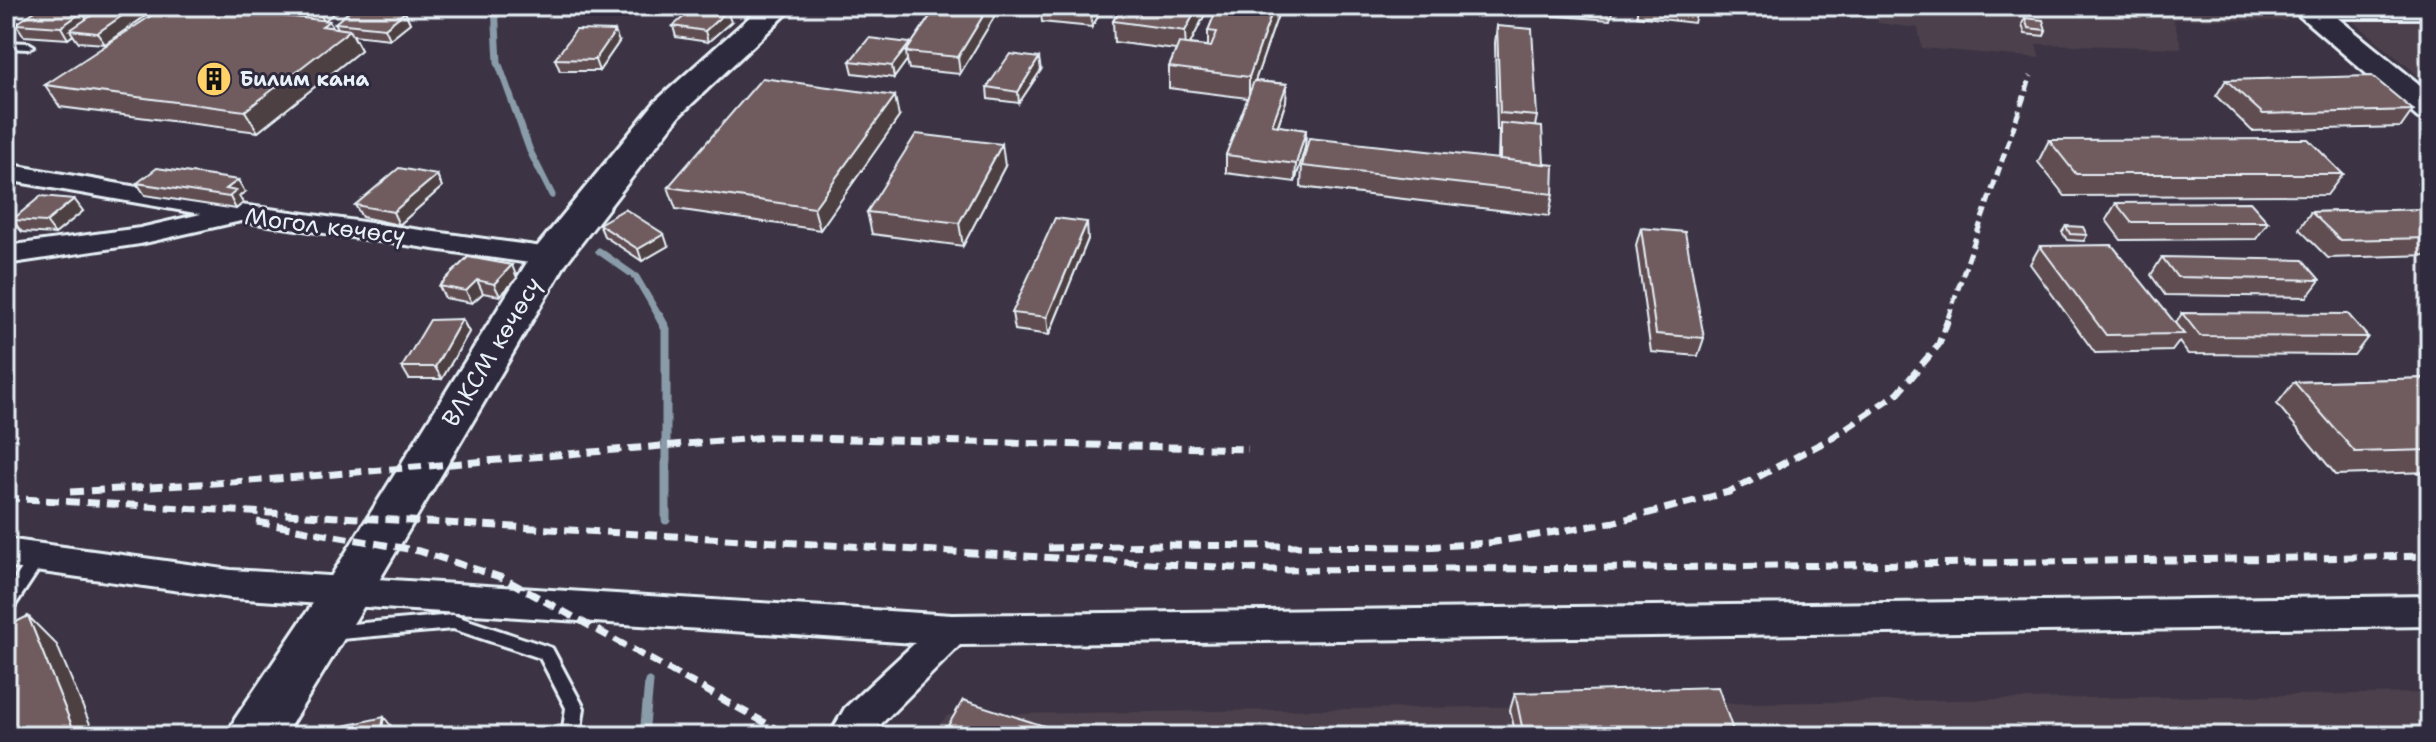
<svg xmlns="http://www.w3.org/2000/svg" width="2436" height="742" viewBox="0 0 2436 742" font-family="'Shantell Sans',sans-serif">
<rect width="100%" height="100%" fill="#3c3444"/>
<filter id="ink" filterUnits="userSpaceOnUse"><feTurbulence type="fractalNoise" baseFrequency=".0125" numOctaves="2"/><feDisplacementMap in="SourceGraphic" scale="16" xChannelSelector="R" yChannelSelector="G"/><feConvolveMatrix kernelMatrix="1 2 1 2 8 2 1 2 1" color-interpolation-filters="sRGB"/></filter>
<g filter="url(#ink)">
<path fill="#4c404c" d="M1874 6H2269L2288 21 2173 19 2182 48 2036 44 2040 58 1922 48 1918 28 1878 23Z
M2342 12 2430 13V85Z
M2430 693V736H929L948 715Z"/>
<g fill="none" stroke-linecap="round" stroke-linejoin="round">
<path stroke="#8a9ca9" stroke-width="7" d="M495 6 498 62 530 151 552 195
M599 251 636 277 660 318"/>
<path stroke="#8a9ca9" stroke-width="9" d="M659 316 666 329V520
M644 736 649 682"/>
<defs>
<path id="lane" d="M6 42 29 43 34 46 29 49 6 48Z
M39 550 45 552 47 556 45 560 12 610 6 612V592L33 552Z
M453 615 552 648 584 708 580 736H562L566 708 540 658 453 629 330 640 324 638 322 633 324 628 330 626Z"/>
<path id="street" d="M2304 6H2430V18H2310L2299 11Z
M6 164 223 202 234 207 241 205 550 248 560 251 564 257 560 263 550 266 241 221 140 244 6 264V246L140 228 201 214 6 180Z
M6 539 231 570 952 615 2430 596V626L960 645 869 736H829L845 708 915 643 231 598 6 567Z"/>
<path id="secondary" d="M762 6H795L680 115 566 263 364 606 284 736H227L235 719 330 578 536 248 656 101Z"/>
<path id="primary" d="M2288 6H2323L2430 93V122L2418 118Z"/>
</defs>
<use href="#lane" stroke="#e8f1f8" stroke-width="6"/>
<use href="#street" stroke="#e8f1f8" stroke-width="6"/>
<use href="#secondary" stroke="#e8f1f8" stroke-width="6"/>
<use href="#primary" stroke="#e8f1f8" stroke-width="6"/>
<use href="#lane" fill="#2f2a3d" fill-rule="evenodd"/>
<use href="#street" fill="#2f2a3d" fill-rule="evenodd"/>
<use href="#secondary" fill="#2f2a3d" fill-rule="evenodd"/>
<use href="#primary" fill="#2f2a3d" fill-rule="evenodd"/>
<path stroke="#e8f1f8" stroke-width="5" stroke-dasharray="10 5" stroke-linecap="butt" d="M1948 318 2031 76"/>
<path stroke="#e8f1f8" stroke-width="7" stroke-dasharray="13 7" stroke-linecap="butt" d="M70 492 264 480 767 437 1248 449
M6 498 1270 570 1649 568 2430 556
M257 522 419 551 503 578 789 736
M1048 548 1155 545 1425 547 1489 543 1615 522 1729 492 1832 438 1898 393 1939 344 1949 316"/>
</g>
<path fill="#604e51" stroke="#e8f1f8" stroke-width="2" d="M106 6H160L157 8 138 7 144 17 105 44 78 42 73 35 68 39 24 36 16 24 82 12 87 19Z
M201 6H343L324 20 329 21 332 28H338L335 23 405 12 410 23 390 39 353 35 361 50 258 132 60 107 45 85 192 12Z
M937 6H999V9L960 74 909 69 907 60 894 78 853 73 850 61 910 43V46Z
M1040 6H1104L1092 27 1042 22Z
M1122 6H1209L1190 44 1208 46V31L1218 6H1281L1255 81 1287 84 1286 101 1278 126 1306 130 1305 147 1295 182 1226 173V155L1248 98 1169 88V67L1176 50 1114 42 1113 21Z
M1545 6H1613V8L1610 20 1546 15Z
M1637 6H1698L1694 23 1637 16Z
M1911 6H1937L1935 10 1912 9Z
M2025 18 2046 30 2044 36 2025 34 2022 24Z
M731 22 708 42 676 37 673 26Z
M1497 26 1537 116 1535 126 1544 164 1553 194 1549 216 1301 187 1302 166 1498 159 1499 130H1497L1495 43Z
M619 42 599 71H560L555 59Z
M1041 70 1019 103 988 99 987 87Z
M2226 80 2413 110 2401 127 2252 131 2216 96Z
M899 117 820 230 676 209 668 187Z
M2049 140 2343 174 2327 195 2065 196 2038 162Z
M1005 166 963 246 872 234 867 212Z
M2430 167V194L2418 183Z
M437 175 442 187 399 225 362 217 355 205Z
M137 183 245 192 239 196 243 203 236 209 145 195Z
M74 199 83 211 55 234 22 232 12 220Z
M2116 203 2268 222 2256 239 2121 240 2106 220Z
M2430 209V255L2328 258 2299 229 2311 212Z
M599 224 668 246 642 261 604 236Z
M2066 226 2087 235 2084 241 2067 240 2062 232Z
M1641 228 1704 338 1698 356 1651 352 1636 245Z
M1088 239 1049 335 1015 330 1012 313Z
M2040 246 2176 323 2182 313 2368 337 2354 355 2188 354 2179 342 2172 351 2095 353 2030 264Z
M468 257 517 278 500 296 483 293 472 303 445 298 439 286Z
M2162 257 2320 280 2307 297 2165 295 2151 275Z
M462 319 469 332 442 379H409L402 367Z
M2430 378V472L2336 475 2277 404 2294 382Z
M1515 693 1735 736H1516L1510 710Z"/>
<path fill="#4e4042" stroke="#e8f1f8" stroke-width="2" d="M136 6H137L144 17 105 44 97 33Z
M316 6H343L324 21Z
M989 6H999V9L960 74 958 57Z
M1094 6H1104L1092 27 1091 11Z
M1198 6H1209L1186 52 1185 31Z
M1274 6H1281L1249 98V77Z
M727 11 731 22 708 42 705 31Z
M82 12 90 24 70 30 73 35 68 39 61 27Z
M405 12 410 23 390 39 385 28Z
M329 21 338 39 350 30 361 50 258 132 245 111 322 26Z
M615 31 619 42 599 71 595 60Z
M910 43 911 53 906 52 907 60 894 78 892 66Z
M1039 58 1041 70 1019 103 1018 92Z
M1287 84 1286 101 1272 142V125Z
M895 96 899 117 820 230 814 208Z
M1306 130 1305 147 1295 182 1296 164Z
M1002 144 1005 166 963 246 959 223Z
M437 175 442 187 399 225 393 212Z
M238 180 245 192 239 196 243 203 236 209 226 189Z
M74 199 83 211 55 234 46 222Z
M1087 222 1088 239 1049 335 1047 317Z
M664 234 668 246 642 261 638 249Z
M512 265 517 278 500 296 494 284Z
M477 280 483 293 472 303 466 291Z
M462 319 469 332 442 379 435 367Z
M28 616 57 645 95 736H76Z
M384 717 399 736H380Z"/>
<path fill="#705b5e" stroke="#e8f1f8" stroke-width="2" d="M106 6H136L97 33 70 30Z
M201 6H217L214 8 329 21 322 26 350 30 245 111 45 85 163 8 192 12Z
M356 6 405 12 385 28 335 23Z
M696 6 727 11 705 31 673 26Z
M937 6H989L958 57 906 52Z
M1041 6H1094L1091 11Z
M1122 6H1198L1185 31 1113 21Z
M1218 6H1274L1249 77 1169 67 1179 43 1211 47 1217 32 1208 31Z
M1577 6H1613V8Z
M38 9 82 12 61 27 16 24Z
M2025 18 2043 20 2046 30 2028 28Z
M1497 26 1532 29 1537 116 1500 113Z
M576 30 615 31 595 60 555 59Z
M869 38 910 43 892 66 850 61Z
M1010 54 1039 58 1018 92 987 87Z
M2372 76 2413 110 2263 114 2226 80Z
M762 78 895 96 814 208 668 187Z
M1254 81 1287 84 1272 125 1306 130 1296 164 1226 155Z
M1500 123 1542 127 1544 164 1500 159Z
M916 134 1002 144 959 223 867 212Z
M1309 138 1554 165 1553 194 1302 166Z
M2308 139 2343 174H2076L2049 140Z
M157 168 238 180 226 189 236 191 229 197 137 183Z
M399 168 437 175 393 212 355 205Z
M41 196 74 199 46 222 12 220Z
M2250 202 2268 222H2131L2116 203Z
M625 209 664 234 638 249 599 224Z
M2430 209V238L2340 240 2311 212Z
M1055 218 1087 222 1047 317 1012 313Z
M2066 226 2083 227 2087 235 2070 234Z
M1641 228 1685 232 1704 338 1656 334Z
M2112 245 2184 334 2106 335 2040 246Z
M468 257 512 265 494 284 477 280 466 291 439 286Z
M2162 257 2303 260 2320 280 2177 277Z
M2182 313 2348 314 2368 337 2200 336Z
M462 319 435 367H402L430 320Z
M2430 378V450L2355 452 2294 382Z
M28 616 76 736H6V627Z
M1718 687 1735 736H1524L1515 693Z
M963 700 1075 736H942Z
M384 717 380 736H306L307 734Z"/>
</g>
<defs>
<symbol id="building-disc" viewBox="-11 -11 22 22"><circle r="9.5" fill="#ffd166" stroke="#2f2a3d"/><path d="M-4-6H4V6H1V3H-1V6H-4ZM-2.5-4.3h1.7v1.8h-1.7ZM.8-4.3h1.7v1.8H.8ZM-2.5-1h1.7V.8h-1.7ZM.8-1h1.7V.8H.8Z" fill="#111"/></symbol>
</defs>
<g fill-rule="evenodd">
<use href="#building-disc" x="194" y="59" width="40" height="40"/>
</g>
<g text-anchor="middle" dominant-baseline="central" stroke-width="6" stroke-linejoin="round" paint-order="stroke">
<g font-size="20" font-weight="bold" fill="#e8f1f8" stroke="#2f2a3d" text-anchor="start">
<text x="240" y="79">Билим кана</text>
</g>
<g font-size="24" fill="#e8f1f8" stroke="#2f2a3d">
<text transform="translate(325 226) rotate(7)">Могол көчөсү</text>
<text transform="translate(492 352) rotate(-59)">ВЛКСМ көчөсү</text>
</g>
</g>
<rect width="2436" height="742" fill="none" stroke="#2f2a3d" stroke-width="32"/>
<rect x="16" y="16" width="2404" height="710" fill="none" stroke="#e8f1f8" stroke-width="3" filter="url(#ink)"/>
</svg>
